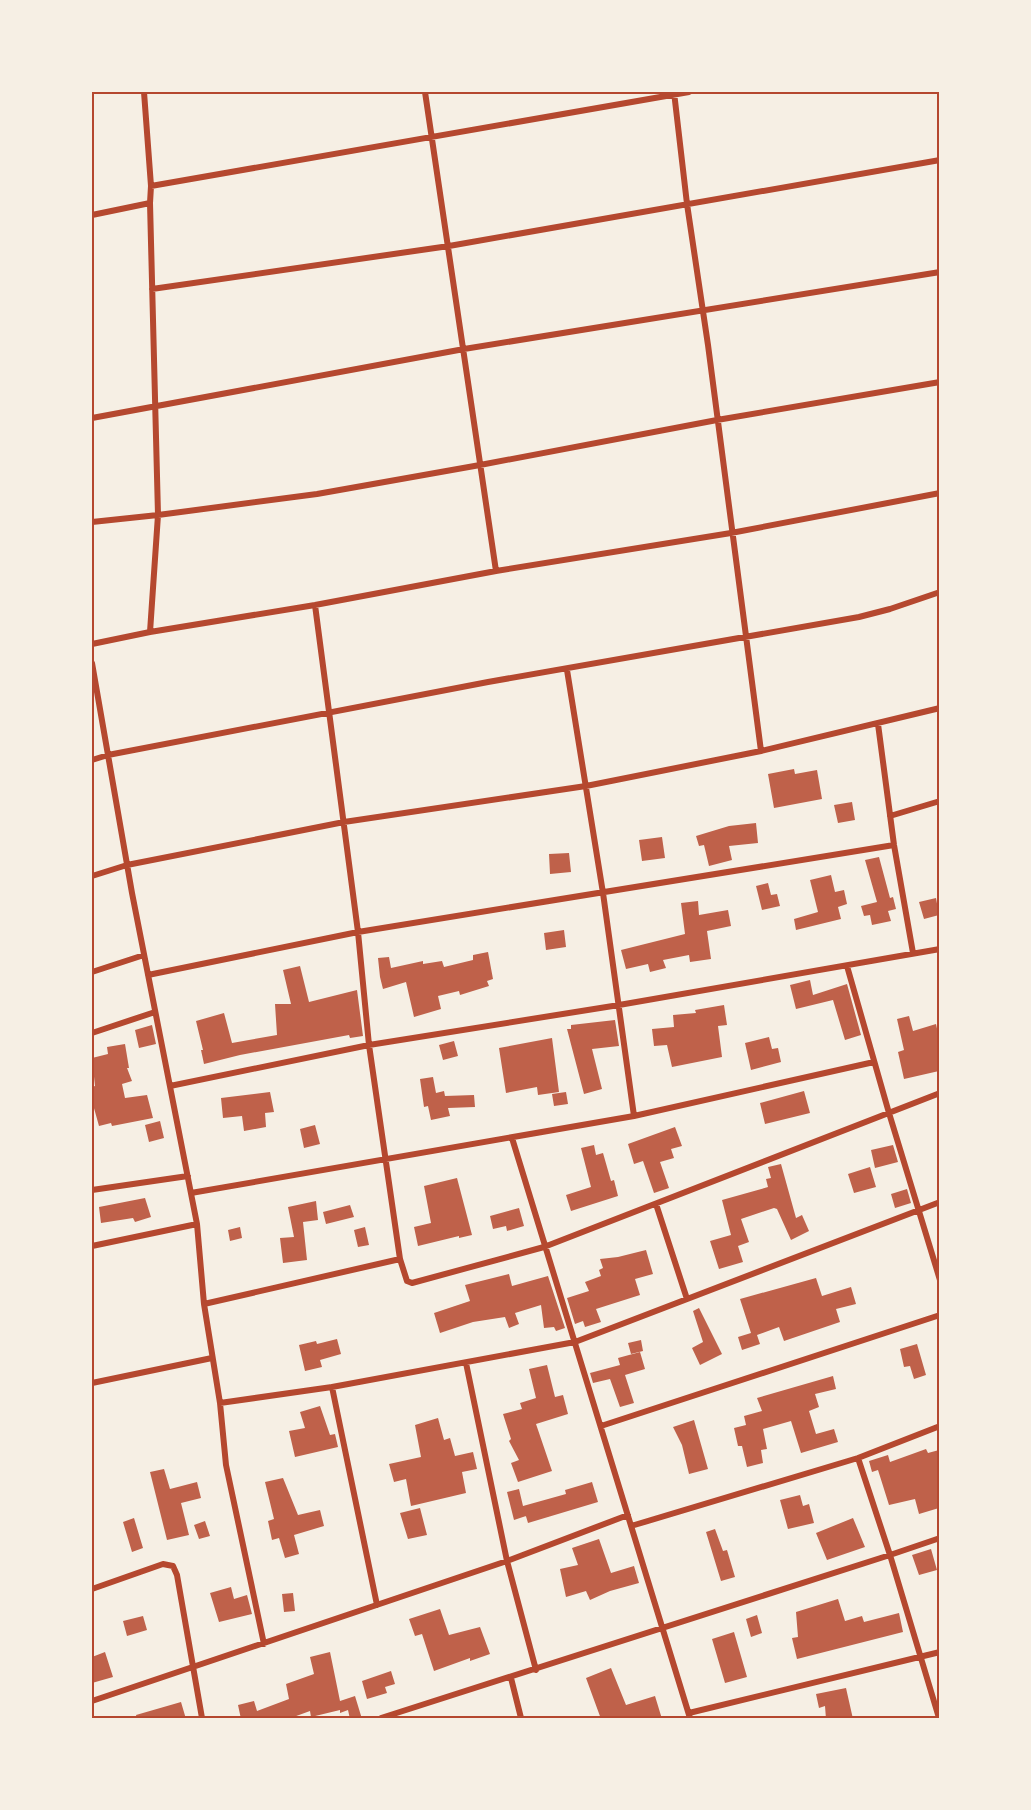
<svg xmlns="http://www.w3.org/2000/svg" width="1031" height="1810" viewBox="0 0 1031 1810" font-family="Barlow,sans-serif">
<rect width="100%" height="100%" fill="#f6efe4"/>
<path fill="#bf614a" d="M794 769 795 774 817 770 822 799 774 808 768 774Z
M852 802 855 820 838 823 834 805Z
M756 823 758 843 729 846 732 860 709 866 704 845 699 846 696 836 729 826Z
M662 837 665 858 642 861 639 840Z
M569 853 571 872 550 874 549 854Z
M879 857 890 898 893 897 896 909 888 911 891 921 872 925 870 915 864 916 861 906 877 902 865 860Z
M831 875 835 892 844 890 847 904 838 907 841 919 796 930 794 919 818 912 810 880Z
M768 883 771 895 777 894 780 906 762 910 756 886Z
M936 898 939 915 924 919 919 902Z
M698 901 699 915 728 910 731 926 707 931 711 959 690 962 689 955 663 960 666 968 650 972 648 964 626 969 621 950 685 934 681 903Z
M564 930 566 947 546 950 544 933Z
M488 952 493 979 487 981 489 986 460 995 459 991 438 996 441 1009 414 1017 406 982 383 989 380 977 378 958 389 957 391 968 423 961V964L442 961 444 967 473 960V955Z
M300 966 309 1002 357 990 363 1036 350 1038 349 1035 240 1055 204 1064 201 1050H203L196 1021 224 1013 232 1043 277 1035 275 1004H291L283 970Z
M810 980 813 995 847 984 861 1035 845 1040 833 1000 796 1009 790 985Z
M724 1005 727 1025 718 1026 722 1057 672 1067 667 1045 654 1046 652 1029 674 1027 673 1015 696 1013 695 1010Z
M909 1016 913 1031 936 1024 939 1038V1071L904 1079 898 1052 904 1050 897 1019Z
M615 1020 619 1046 592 1049 602 1089 584 1094 567 1029H571V1025Z
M152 1025 156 1044 139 1048 135 1030Z
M769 1037 772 1049 778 1048 781 1062 751 1070 745 1043Z
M552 1038 559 1092 538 1095 537 1087 506 1093 499 1048Z
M454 1041 458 1056 443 1060 439 1045Z
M125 1044 129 1068H127L132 1081 122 1084 125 1098 147 1095 153 1118 112 1126 111 1123 99 1126 92 1101V1087L95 1086 92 1058 108 1054 107 1047Z
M433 1077 436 1093 444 1091 445 1096 474 1095 475 1107 448 1108 450 1116 431 1120 428 1106 424 1107 420 1079Z
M804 1091 810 1113 765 1124 760 1103Z
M270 1092 274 1112 265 1113 266 1127 244 1131 242 1116 223 1118 221 1098Z
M566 1092 568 1104 554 1106 552 1094Z
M160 1121 164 1138 149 1142 145 1125Z
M315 1125 320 1144 304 1148 300 1129Z
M675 1127 682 1146 671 1149 674 1158 660 1162 669 1188 654 1193 643 1161 634 1164 628 1144Z
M594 1145 596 1155 603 1153 611 1181 614 1180 618 1196 571 1211 566 1195 591 1187 581 1148Z
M893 1145 898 1162 875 1168 871 1150Z
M781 1164 796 1218 802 1215 809 1231 791 1240 777 1209 774 1208 741 1219 749 1242 738 1246 743 1262 719 1269 710 1241 731 1235 722 1200 768 1187 766 1179 771 1178 768 1167Z
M870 1167 876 1187 854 1193 848 1174Z
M457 1178 472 1235 459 1238V1236L418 1246 414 1227 431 1223 424 1186Z
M907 1189 911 1203 895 1208 891 1194Z
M145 1198 151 1217 135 1222 133 1218 101 1223 99 1207Z
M316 1201 318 1220 303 1222 307 1260 283 1263 280 1238 294 1237 288 1207Z
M350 1205 354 1217 326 1224 323 1212Z
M519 1208 524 1226 507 1231 506 1226 493 1229 490 1216Z
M240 1227 242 1238 230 1241 228 1230Z
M365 1227 369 1245 358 1247 354 1230Z
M646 1250 653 1274 635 1279 640 1295 596 1309 601 1322 585 1327 583 1321 575 1324 567 1298 589 1291 585 1282 601 1276 599 1270 603 1268 600 1259 618 1257Z
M509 1274 512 1286 548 1276 565 1328 556 1331 554 1327 544 1328 541 1305 515 1313 519 1324 509 1328 505 1317 473 1322 440 1333 434 1313 470 1301 465 1285Z
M816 1278 822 1296 851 1287 856 1304 836 1309 840 1322 784 1341 779 1327 757 1335 760 1344 742 1350 738 1337 751 1333 740 1299Z
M699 1308 722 1354 700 1365 692 1348 703 1342 693 1311Z
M337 1339 341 1354 320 1360 322 1367 305 1371 299 1345 316 1341 317 1344Z
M641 1340 643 1351 631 1354 628 1343Z
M917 1344 926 1375 914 1379 910 1366 904 1367 900 1349Z
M640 1352 645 1369 625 1375 634 1403 620 1407 610 1379 593 1383 590 1373 620 1365 618 1358Z
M547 1365 555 1397 563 1395 568 1414 536 1424 552 1471 518 1482 511 1463 519 1460 509 1441 511 1439 503 1414 522 1409 520 1403 536 1398 529 1369Z
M833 1376 836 1389 815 1394 819 1407 809 1411 816 1434 834 1429 838 1442 801 1453 791 1421 763 1429 767 1449 761 1450 763 1463 747 1467 742 1446H738L734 1428 746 1425 744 1416 762 1411 757 1398Z
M320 1406 330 1435 335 1434 338 1447 295 1457 289 1431 305 1428 300 1412Z
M438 1418 444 1440 450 1438 455 1456 473 1452 477 1469 462 1472 466 1493 411 1506 406 1479 394 1482 389 1464 421 1457 415 1425Z
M694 1420 708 1469 689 1474 682 1445 673 1427Z
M926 1449 928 1453 939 1450V1508L919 1514 915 1499 889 1505 878 1470 872 1472 869 1461 888 1455 890 1462Z
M164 1469 170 1489 197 1482 201 1498 181 1503 189 1535 167 1540 150 1472Z
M283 1478 298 1515 320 1510 324 1526 294 1535 299 1554 285 1558 279 1538 272 1540 268 1521 274 1519 265 1482Z
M592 1482 598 1502 528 1523 525 1513 526 1516 514 1520 507 1492 519 1489 523 1506 566 1494 565 1490Z
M800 1495 803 1506 809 1504 814 1523 788 1529 780 1500Z
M420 1508 427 1535 408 1539 400 1513Z
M134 1518 143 1548 132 1552 123 1522Z
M853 1518 865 1547 827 1560 816 1533Z
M205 1521 210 1536 199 1539 194 1525Z
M715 1529 723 1551 727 1550 735 1577 721 1581 706 1532Z
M599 1539 611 1573 634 1566 639 1583 610 1591 590 1600 586 1591 566 1597 560 1569 578 1565 572 1548Z
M931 1549 937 1570 919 1575 912 1555Z
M231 1587 234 1599 247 1595 252 1614 219 1622 210 1593Z
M293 1593 295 1611 284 1612 282 1594Z
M838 1599 845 1621 862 1616 864 1622 899 1613 903 1632 797 1659 792 1638 798 1637 796 1612Z
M440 1609 449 1635 480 1627 490 1654 470 1661V1658L434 1671 422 1634 415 1636 409 1619Z
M757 1615 762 1633 751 1637 746 1619Z
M143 1616 147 1630 127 1636 123 1621Z
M734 1632 747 1677 725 1683 712 1639Z
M105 1652 113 1677 92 1683V1657Z
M330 1652 340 1701 355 1696 362 1719H350L348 1710 340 1713V1710L311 1717 310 1711 288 1719H241L238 1705 254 1701 257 1711 289 1699 286 1684 314 1674 310 1657Z
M611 1668 626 1705 655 1696 662 1719H601L586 1678Z
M391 1671 395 1684 385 1687 387 1693 367 1699 362 1681Z
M846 1688 853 1719H826L825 1706 819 1708 816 1694Z
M181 1702 186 1719H137L136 1715Z"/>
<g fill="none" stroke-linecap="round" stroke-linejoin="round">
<path stroke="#b5482f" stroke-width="6" d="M144 92 151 186 150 203 158 515 150 632
M425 92 496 571
M674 92 687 204 708 345 761 751
M151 186 689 92
M92 215 150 203
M152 289 449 246 940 160
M92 418 464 349 940 272
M92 522 158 515 317 494 480 465 717 420 940 382
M315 605 358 932 369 1045 400 1259 407 1281 412 1283 544 1247 940 1093
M92 644 150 632 315 605 496 571 731 533 940 493
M92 663 132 893 197 1224 204 1304 220 1403 226 1465 264 1644
M567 670 603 893 634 1116
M878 724 894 845 913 953
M92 760 108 755 488 682 859 617 890 609 940 592
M890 816 940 801
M92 876 127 865 344 822 586 786 761 751 940 708
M847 966 889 1113 940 1280
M92 972 144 955
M148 975 358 932 894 845
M92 1033 155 1012
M170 1086 369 1045 619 1005 940 949
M512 1138 690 1718
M92 1190 188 1176
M191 1193 634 1116 874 1062
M656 1204 687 1299
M92 1246 197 1224
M204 1304 400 1259
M466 1363 507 1561 536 1670
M92 1383 212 1358
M332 1387 377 1605
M220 1403 332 1387 575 1342 940 1202
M601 1426 940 1315
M858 1458 890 1555 939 1718
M631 1526 858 1458 940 1426
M92 1589 163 1564 173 1566 177 1575 202 1718
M511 1678 521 1718
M92 1701 507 1561 628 1515
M689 1713 940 1652
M381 1718 890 1555 940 1538"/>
</g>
<rect width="1031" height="1810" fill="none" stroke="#f6efe4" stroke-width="186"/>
<rect x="93" y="93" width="845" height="1624" fill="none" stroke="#b5482f" stroke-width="2"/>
</svg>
